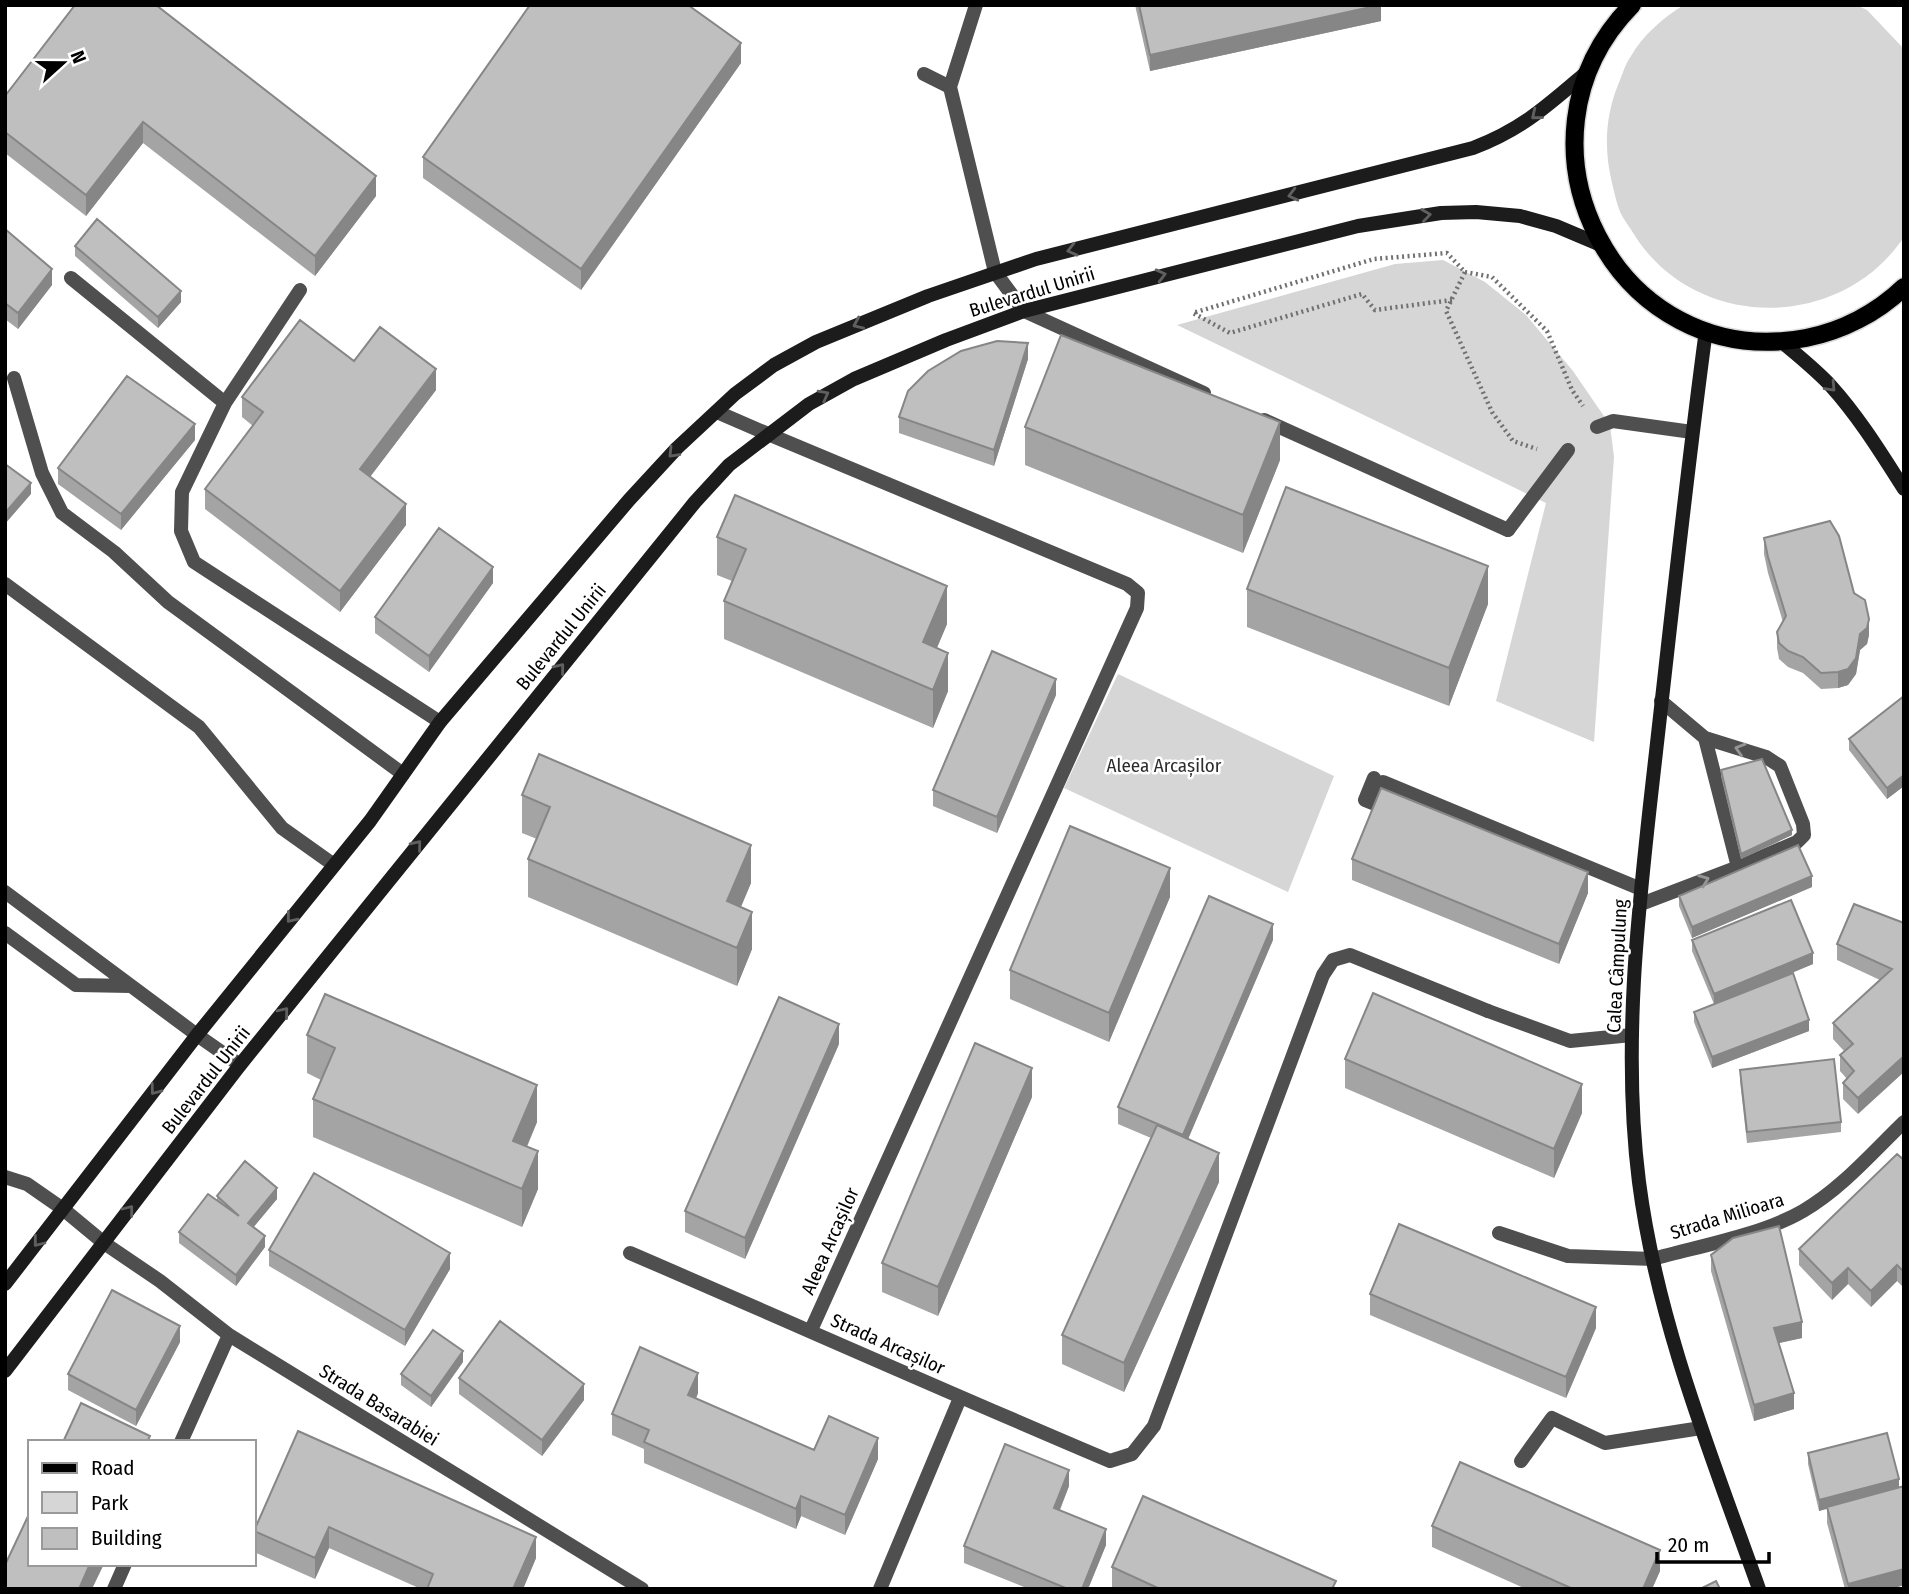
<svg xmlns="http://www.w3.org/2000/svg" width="1909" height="1594" viewBox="0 0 1909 1594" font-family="'Fira Sans Condensed',sans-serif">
<rect width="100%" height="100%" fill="#fff"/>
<path fill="#d6d6d6" d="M1684 5H1856L1867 10 1904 49V237C1841 331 1697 332 1635 236 1630 227 1622 218 1619 209 1616 201 1614 191 1612 183 1604 150 1605 117 1618 85 1622 76 1625 64 1631 56 1643 35 1664 17 1684 5Z
M1443 260 1485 282 1526 315 1573 371 1610 425 1614 457 1594 742 1496 701 1546 503 1177 325 1395 264Z
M1118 674 1334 776 1288 892 1064 788Z"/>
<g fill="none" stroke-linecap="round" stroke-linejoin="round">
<defs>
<path id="primary" d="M1632 5C1498 141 1616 374 1806 338 1842 331 1877 313 1904 287"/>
</defs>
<use href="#primary" stroke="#dbdbdb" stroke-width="21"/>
<path stroke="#717171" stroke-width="4.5" stroke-dasharray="2 3.5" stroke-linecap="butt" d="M1465 272 1492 277 1547 331 1572 390 1583 406
M1452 300 1375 310 1362 294 1230 333 1193 313 1374 259 1447 253 1465 272 1446 311 1492 412 1513 441 1537 449"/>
<path stroke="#4f4f4f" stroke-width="14" d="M924 74 950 87
M71 278 225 403
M300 290 225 403 182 492 181 531 194 562 440 722
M1024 311 1204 393
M14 378 42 473 62 513 114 552 168 602 403 774
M1264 420 1508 530
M768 434 1127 584 1138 593 1137 608 811 1330
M5 584 199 727 282 828 334 865
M1705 738 1738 867
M5 892 197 1035 240 1065
M1641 904 1738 867 1797 842 1804 835 1803 824 1780 766 1766 757 1705 738 1661 701
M5 933 76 985 131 986
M5 1177 27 1184 63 1209
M630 1253C790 1322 949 1393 1110 1461L1132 1454 1154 1426 1323 975 1333 960 1350 955 1488 1011
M880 1589 960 1398"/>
<path stroke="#4f4f4f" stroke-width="14" d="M1597 427 1613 421 1692 432
M1508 530 1568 450
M1374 778 1365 800 1375 804 1383 782 1641 889
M1488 1011 1570 1041 1632 1035
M1499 1233 1568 1256 1653 1259
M1521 1461 1552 1418 1605 1443 1701 1428"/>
<path stroke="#4f4f4f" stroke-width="14" d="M976 5 950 87 995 272 1024 311
M717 412 768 434
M63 1209 104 1243 160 1281 229 1335 642 1589
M1653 1259C1699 1246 1762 1235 1803 1211 1841 1189 1872 1153 1904 1122
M181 1442 229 1335
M114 1589 125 1564"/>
<path stroke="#1c1c1c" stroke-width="14" d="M1706 330C1687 470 1672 611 1656 752 1640 894 1621 1040 1639 1182 1657 1322 1712 1457 1759 1589
M1781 341C1797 355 1815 369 1830 385 1859 417 1881 453 1904 489
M5 1284 197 1035 370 821 440 722 629 500 677 448 735 394 774 365 816 342 928 296 1036 259 1473 148C1523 129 1548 105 1588 71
M5 1371 240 1065 695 502 729 465 809 404 854 379 946 340 1024 311 1358 226 1441 213 1476 212 1520 216 1556 226 1601 245"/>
<use href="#primary" stroke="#000" stroke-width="18"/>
</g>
<path fill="#a4a4a4" d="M75 5 376 196 315 276 143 143 86 216 5 153V96Z
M1135 5H1381V21L1150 71Z
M741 63 581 290 423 178V157Z
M5 229 52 285 18 329 5 319Z
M75 246 181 302 158 328 75 256Z
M1028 359 994 466 899 433V417Z
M354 361 436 390 370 477 406 525 340 612 205 509V489L253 426 242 417V397Z
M1025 427 1280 460 1243 553 1025 465Z
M195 440 121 530 58 484V468Z
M717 537 947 624 937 648 948 691 933 728 724 639V601L732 581 717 575Z
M1764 538 1854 593 1869 635 1867 644 1860 650 1856 674 1848 685 1838 688 1821 689 1803 673 1788 667 1779 659 1777 648V632L1783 622 1768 573 1764 554Z
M493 583 429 672 375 633V617Z
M1247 589 1488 604 1449 706 1247 627Z
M1056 695 997 833 933 806V790Z
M1904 696V786L1887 799 1849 750V739Z
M1721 770 1792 835 1741 859 1721 776Z
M522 795 751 883 741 907 752 949 737 986 528 897V859L537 839 522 833Z
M1352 859 1588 893 1559 964 1352 880Z
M1812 887 1692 938 1679 906V896Z
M1170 897 1109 1042 1010 999V970Z
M1904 923 1858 1114 1843 1099V1083L1847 1079 1840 1071V1055L1844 1051 1833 1039V1023L1880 980 1837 960V944Z
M1273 940 1188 1139 1219 1182 1124 1392 1062 1364V1335L1151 1138 1118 1124V1107Z
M1692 940 1813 964 1770 982 1809 1031 1712 1068 1694 1022V1012L1714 1004 1692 951Z
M307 1035 537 1122 527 1147 538 1189 522 1227 313 1137V1099L321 1080 307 1073Z
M839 1044 745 1259 685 1232V1211Z
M1345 1059 1582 1113 1554 1178 1345 1088Z
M1740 1070 1841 1122V1132L1747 1143 1740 1081Z
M1032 1097 938 1316 882 1292V1263Z
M1904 1160V1288L1897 1281 1871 1307 1848 1284 1832 1300 1799 1265V1249Z
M217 1196 277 1199 253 1227 265 1247 236 1286 179 1243V1232L217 1200Z
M269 1250 450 1269 405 1346 269 1266Z
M1711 1255 1802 1338 1779 1343 1794 1409 1754 1421 1711 1271Z
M1370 1294 1596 1328 1566 1398 1370 1315Z
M180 1342 136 1426 68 1390V1374Z
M463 1362 431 1407 401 1385V1374Z
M459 1378 584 1400 542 1456 459 1394Z
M698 1393 696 1399 814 1450 878 1459 845 1535 801 1516 796 1529 644 1463V1449L612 1435V1414Z
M298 1431 536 1558 523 1589H421L329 1548 315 1579 254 1552V1530Z
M1808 1453 1899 1487 1904 1585 1891 1589H1845L1827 1523V1508L1819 1511 1808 1464Z
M1069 1486 1060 1510 1106 1545 1088 1589H1029L964 1563V1546Z
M1432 1526 1660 1571 1652 1589H1526L1432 1547Z
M1112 1567 1336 1589H1112Z"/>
<path fill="#868686" d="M1381 5V21L1150 71V55Z
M741 43V63L581 290V269Z
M143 122V143L86 216V195Z
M376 176V196L315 276V256Z
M52 269V285L18 329V313Z
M181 291V302L158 328V317Z
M1028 343V359L994 466V450Z
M436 369V390L360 490V469Z
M1280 422V460L1243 553V515Z
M195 424V440L121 530V514Z
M31 483V494L5 524V513Z
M406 504V525L340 612V591Z
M1488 566V604L1449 706V668Z
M493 567V583L429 672V656Z
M947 586V624L923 680V642Z
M1869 619V635L1867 644 1860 650 1856 674 1848 685 1838 688V672Z
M948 653V691L933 728V690Z
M1056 679V695L997 833V817Z
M1904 775V786L1887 799V788Z
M1792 830V835L1741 859V854Z
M751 845V883L727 939V901Z
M1170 868V897L1109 1042V1013Z
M1588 872V893L1559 964V944Z
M1812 876V887L1692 938V927Z
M752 912V949L737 986V948Z
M1273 924V940L1183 1151V1135Z
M1813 953V964L1714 1005V994Z
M1809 1020V1031L1712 1068V1057Z
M839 1024V1044L745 1259V1238Z
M1904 1056V1072L1858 1114V1098Z
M1032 1068V1097L938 1316V1287Z
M1582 1084V1113L1554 1178V1149Z
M537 1085V1122L513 1178V1141Z
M538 1151V1189L522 1227V1189Z
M1219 1153V1182L1124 1392V1363Z
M277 1188V1199L248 1234V1223Z
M265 1236V1247L236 1286V1275Z
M450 1253V1269L405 1346V1330Z
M1897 1265V1281L1871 1307V1291Z
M1848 1268V1284L1832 1300V1283Z
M1596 1307V1328L1566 1398V1377Z
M1802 1322V1338L1774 1344V1328Z
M180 1326V1342L136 1426V1410Z
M463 1351V1362L431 1407V1396Z
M698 1373V1393L688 1416V1395Z
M584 1384V1400L542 1456V1440Z
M1794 1393V1409L1754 1421V1405Z
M878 1438V1459L845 1535V1515Z
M1069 1470V1486L1054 1524V1508Z
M1899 1479V1490L1819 1511V1500Z
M801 1496V1516L796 1529V1509Z
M329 1527V1548L315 1579V1558Z
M1106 1529V1545L1088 1589H1082Z
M536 1537V1558L523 1589H513Z
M1660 1550V1571L1652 1589H1643Z
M90 1564H104L92 1589H79Z
M1904 1569V1585L1891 1589H1848V1584Z"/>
<path fill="#bfbfbf" stroke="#868686" stroke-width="2" d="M75 5H156L376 176 315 256 143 122 86 195 5 132V96Z
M530 5H688L741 43 581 269 423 157Z
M1139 5H1380L1150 55Z
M97 219 181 291 158 317 75 246Z
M5 229 52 269 18 313 5 303Z
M300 320 354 361 380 327 436 369 360 469 406 504 340 591 205 489 263 412 242 397Z
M1061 335 1280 422 1243 515 1025 427Z
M997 341 1028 343 994 450 899 417 908 391 928 371 961 351Z
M127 376 195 424 121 514 58 468Z
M5 464 31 483 5 513Z
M1286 487 1488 566 1449 668 1247 589Z
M735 495 947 586 923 642 948 653 933 690 724 601 746 549 717 537Z
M1830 521 1839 536 1854 593 1865 600 1869 619 1867 628 1860 634 1856 658 1848 669 1838 672 1821 673 1803 657 1788 651 1779 643 1777 632 1786 616 1768 557 1764 538Z
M439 528 493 567 429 656 375 617Z
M992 651 1056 679 997 817 933 790Z
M1904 696V775L1887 788 1849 739Z
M539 754 751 845 727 901 752 912 737 948 528 859 550 807 522 795Z
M1762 759 1792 830 1741 854 1721 770Z
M1381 788 1588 872 1559 944 1352 859Z
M1070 826 1170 868 1109 1013 1010 970Z
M1798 845 1812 876 1692 927 1679 896Z
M1209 896 1273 924 1183 1135 1118 1107Z
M1791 900 1813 953 1714 994 1692 940Z
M1854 904 1904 923V1056L1858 1098 1843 1083 1854 1071 1840 1055 1853 1044 1833 1023 1892 969 1837 944Z
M1793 973 1809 1020 1712 1057 1694 1012Z
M1373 993 1582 1084 1554 1149 1345 1059Z
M325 994 537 1085 513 1141 538 1151 522 1189 313 1099 335 1048 307 1035Z
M779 997 839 1024 745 1238 685 1211Z
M975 1043 1032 1068 938 1287 882 1263Z
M1834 1059 1841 1122 1747 1132 1740 1070Z
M1157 1125 1219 1153 1124 1363 1062 1335Z
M1897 1154 1904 1160V1272L1897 1265 1871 1291 1848 1268 1832 1283 1799 1249Z
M245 1161 277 1188 248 1223 265 1236 236 1275 179 1232 208 1194 239 1216 217 1196Z
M314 1173 450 1253 405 1330 269 1250Z
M1399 1224 1596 1307 1566 1377 1370 1294Z
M1779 1226 1802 1322 1774 1328 1794 1393 1754 1405 1711 1255 1733 1238Z
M112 1290 180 1326 136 1410 68 1374Z
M500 1321 584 1384 542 1440 459 1378Z
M433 1330 463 1351 431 1396 401 1374Z
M640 1347 698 1373 688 1395 814 1450 829 1416 878 1438 845 1515 801 1496 796 1509 644 1442 649 1430 612 1414Z
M81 1403 150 1436 147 1442H63Z
M298 1431 536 1537 513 1589H427L433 1574 329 1527 315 1558 254 1531Z
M1887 1433 1899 1479 1819 1500 1808 1453Z
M1005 1444 1069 1470 1054 1508 1106 1529 1082 1589H1068L964 1546Z
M1460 1462 1660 1550 1643 1589H1573L1432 1526Z
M1904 1486V1569L1848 1584 1827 1507Z
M1143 1496 1336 1581 1332 1589H1160L1112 1567Z
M30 1512V1564H90L79 1589H5V1565Z
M1716 1581 1720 1589H1700Z"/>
<defs><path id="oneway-chevron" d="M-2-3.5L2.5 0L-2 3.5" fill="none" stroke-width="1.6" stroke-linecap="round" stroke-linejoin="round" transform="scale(1.75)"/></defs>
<g stroke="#606060">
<use href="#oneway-chevron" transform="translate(1536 115) rotate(141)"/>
<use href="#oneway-chevron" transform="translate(1293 195) rotate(166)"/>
<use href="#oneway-chevron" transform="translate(1426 215) rotate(-8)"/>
<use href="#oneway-chevron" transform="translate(1072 250) rotate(166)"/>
<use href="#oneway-chevron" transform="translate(1161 275) rotate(-14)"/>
<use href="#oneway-chevron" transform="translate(858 324) rotate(156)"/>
<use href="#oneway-chevron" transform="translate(1831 387) rotate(47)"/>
<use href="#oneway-chevron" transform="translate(824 395) rotate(-28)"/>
<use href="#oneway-chevron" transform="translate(673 453) rotate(134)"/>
<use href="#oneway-chevron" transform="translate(560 668) rotate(-51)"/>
<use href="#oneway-chevron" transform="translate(417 845) rotate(-51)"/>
<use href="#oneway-chevron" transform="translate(291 918) rotate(129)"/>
<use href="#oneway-chevron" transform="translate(284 1012) rotate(-51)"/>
<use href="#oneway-chevron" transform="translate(155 1090) rotate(127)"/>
<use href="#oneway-chevron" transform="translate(129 1210) rotate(-52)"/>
<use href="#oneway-chevron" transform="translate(38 1242) rotate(128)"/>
</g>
<g stroke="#959595">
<use href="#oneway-chevron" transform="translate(1740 749) rotate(-163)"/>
<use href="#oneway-chevron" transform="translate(1704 880) rotate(-21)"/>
</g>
<g text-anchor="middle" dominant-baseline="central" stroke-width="5" stroke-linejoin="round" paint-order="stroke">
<g font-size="19" fill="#000" stroke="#fff">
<text transform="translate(1032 292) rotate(-17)">Bulevardul Unirii</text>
<text transform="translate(561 637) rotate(-51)">Bulevardul Unirii</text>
<text transform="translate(1617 966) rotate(-87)">Calea Câmpulung</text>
<text transform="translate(206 1080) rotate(-52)">Bulevardul Unirii</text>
<text transform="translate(1727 1216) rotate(-17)">Strada Milioara</text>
<text transform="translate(830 1241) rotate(-66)">Aleea Arcașilor</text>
<text transform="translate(888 1344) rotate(24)">Strada Arcașilor</text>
<text transform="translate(379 1405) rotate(32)">Strada Basarabiei</text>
</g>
<g font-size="19" fill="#2d2d2d" stroke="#fff">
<text x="1164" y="765">Aleea Arcașilor</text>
</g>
</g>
<rect width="1909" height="1594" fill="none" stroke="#000000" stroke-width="14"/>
<rect x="28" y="1440" width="228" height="126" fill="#ffffff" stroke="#999999" stroke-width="2"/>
<rect x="42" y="1463" width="35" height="10" fill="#000000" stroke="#999999" stroke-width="2"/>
<text x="91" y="1475" font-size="21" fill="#000000">Road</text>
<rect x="42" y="1492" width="35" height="21" fill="#d6d6d6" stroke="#999999" stroke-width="2"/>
<text x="91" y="1510" font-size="21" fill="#000000">Park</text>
<rect x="42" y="1528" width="35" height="21" fill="#bfbfbf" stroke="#999999" stroke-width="2"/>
<text x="91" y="1545" font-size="21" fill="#000000">Building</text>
<g transform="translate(63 63) rotate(69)" stroke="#ffffff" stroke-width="5" paint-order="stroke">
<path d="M0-5L12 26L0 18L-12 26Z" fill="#000000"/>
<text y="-10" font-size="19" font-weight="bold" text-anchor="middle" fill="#000000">N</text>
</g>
<path d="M1657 1552v10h112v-10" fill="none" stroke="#000000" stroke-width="3.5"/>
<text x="1668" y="1552" font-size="21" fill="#000000" stroke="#ffffff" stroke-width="5" paint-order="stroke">20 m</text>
</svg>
